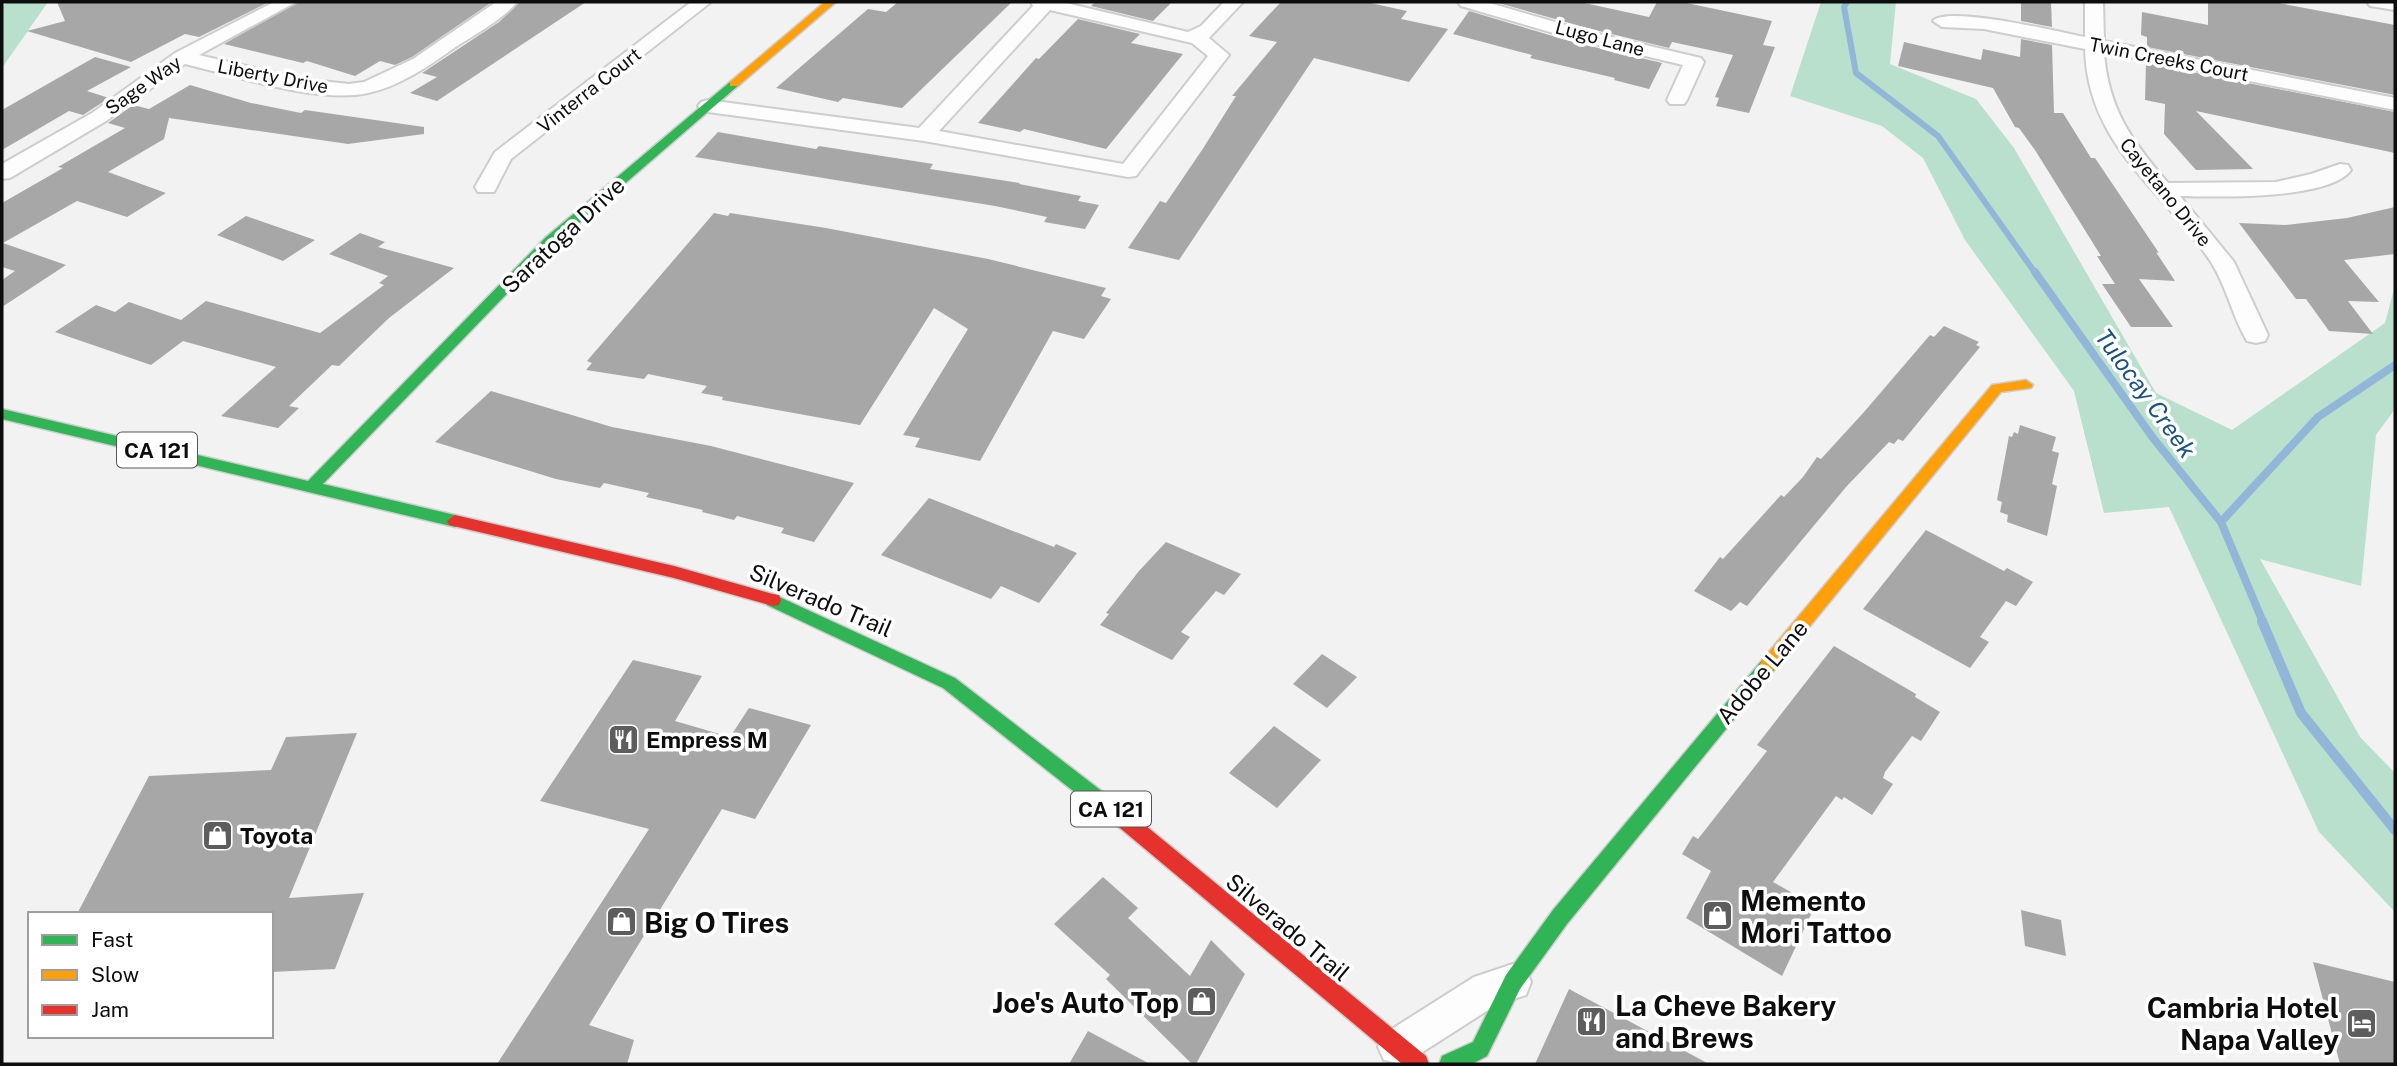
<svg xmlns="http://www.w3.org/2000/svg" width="2397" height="1066" viewBox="0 0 2397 1066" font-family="'Public Sans',sans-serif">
<rect width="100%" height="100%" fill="#f2f2f2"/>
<path fill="#b8e0cd" d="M13 2H48L2 68V5Z
M1821 2H1896L1890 64 1976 99 2014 148 2156 393 2232 430 2385 323 2395 285V409L2376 435 2361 586 2260 559 2360 737 2395 773V912L2319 832 2169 507 2104 513 2074 391 1965 240 1923 158 1882 126 1790 96Z"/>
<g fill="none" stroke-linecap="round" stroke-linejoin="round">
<path stroke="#92b6d7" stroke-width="6" d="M1847 2 1844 7 1856 73 1938 136 2036 274"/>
<path stroke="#92b6d7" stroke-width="8" d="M2035 272 2153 438 2221 522 2263 622
M2221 522 2318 417 2395 365"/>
<path stroke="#92b6d7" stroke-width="10" d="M2262 621 2301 713 2395 830"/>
</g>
<path fill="#a7a7a7" d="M57 2H269L199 37 185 34 131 62 27 31 65 21Z
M298 2H492L412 57 395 65 380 61 355 76 307 61 303 63 224 44Z
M520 2H586L437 101 410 93 437 77 422 73 499 22Z
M898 2H1012L902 108 843 98 838 102 776 88 868 9 886 12Z
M1095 2H1172L1153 21 1091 6Z
M1281 2H1366L1407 11 1401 19 1448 29 1409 82 1314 58 1179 260 1128 248 1160 201 1166 203 1202 150 1236 96H1232L1277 42 1249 36Z
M1495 2H1580L1649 17 1657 2H1682L1772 21 1763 45 1775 47 1749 113 1716 106 1719 98 1715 97 1733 55 1672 42 1669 48 1587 28Z
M2021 2H2051L2052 27 2021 21Z
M2208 2H2273L2395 25V95L2147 47V37L2141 35 2142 12 2208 25Z
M1469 11 1573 42 1662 63 1649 89 1614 80 1615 78 1530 58 1532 55 1453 34Z
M1078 19 1140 34 1131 43 1183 54 1106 149 1024 129 1020 132 978 123 1036 58 1039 59Z
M2021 39 2052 45 2054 113H2063L2091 158H2095L2159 253 2156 252 2175 281 2139 279 2173 327H2131L2102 284H2115L2097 256H2101L2035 150 2019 128 2015 127 1993 88 1898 66 1904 42 1981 60 1983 49 2020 57Z
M95 57 131 67 87 91 109 98 83 115 69 111 2 150V110Z
M2146 63 2395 112V153L2196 111 2253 169 2196 170 2164 134 2165 104 2145 100Z
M190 85 251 103 301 113 305 110 424 127V134L348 144 169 118 164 139 108 172 166 193 127 217 77 201 3 243 66 265 2 307V280L15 271 2 267V203L63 168 58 167 125 128 108 123 133 105 149 109Z
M718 132 816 149 819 146 933 164 930 169 1020 183 1019 184 1081 196 1078 201 1099 205 1085 229 1044 222 1047 217 995 206 695 157Z
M2395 207V254L2344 260 2379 302 2348 301 2373 334 2329 331 2306 299H2296L2239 223 2285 225 2347 218Z
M714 213 728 216 730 213 826 228 988 259 1106 288 1101 296 1111 299 1084 339 1053 331 980 461 915 447 920 438 903 435 968 329 934 308 860 425 722 400 723 397 701 393 707 386 648 374 644 379 586 370 592 363 587 361Z
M246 216 315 240 283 261 217 235Z
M360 233 385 242 378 247 454 268 389 318 339 366 332 365 289 406 299 408 278 428 221 416 276 367 183 341 151 365 55 332 96 305 115 312 129 302 181 320 206 301 320 333 384 285 379 283 388 276 329 254Z
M1944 326 1979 342 1976 345 1980 347 1903 441 1898 439 1894 444 1889 442 1846 487 1747 606 1740 602 1731 611 1694 591 1720 557 1723 559 1781 495 1784 497 1803 477 1817 457 1821 459 1864 412 1930 335 1934 337Z
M491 391 612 427 711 446 854 483 814 542 781 533 784 528 737 516 734 520 702 512 703 510 646 497 649 493 604 483 600 488 556 479 435 442Z
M2020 425 2056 437 2052 451 2059 453 2052 484 2057 486 2047 536 2007 522 2008 515 2000 512 2002 502 1997 500 2009 436 2012 437 2014 432 2018 434Z
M929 498 1054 547 1056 544 1077 553 1039 603 1001 586 991 599 881 555Z
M1926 530 2004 571 2007 568 2033 582 2016 606 2006 601 1980 637 1989 642 1970 668 1863 609Z
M1166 542 1241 574 1224 595 1216 591 1181 632 1190 637 1172 660 1100 625 1109 614 1106 613 1139 571Z
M1834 646 1916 694 1915 697 1940 712 1921 741 1912 736 1885 772 1883 778 1893 784 1872 815 1844 797 1842 800 1836 796 1773 882 1815 906 1782 976 1686 918 1711 871 1682 854 1693 836 1698 839 1767 751 1757 745Z
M1322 654 1357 677 1327 708 1293 684Z
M633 660 702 676 675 721 730 737 749 708 811 725 755 819 722 809 589 1025 634 1040 627 1064H497L649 829 540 801Z
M1274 726 1321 760 1277 808 1229 773Z
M357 733 289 898 364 893 335 969 271 972V914H77L149 776 271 770 286 737Z
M1103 877 1138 908 1128 918 1190 976 1211 940 1245 974 1196 1064H1192L1106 979 1110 975 1054 924Z
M2021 910 2061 920 2066 956 2025 946Z
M2313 962 2395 982V1064H2340Z
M1569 989 1709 1064H1535Z
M1088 1031 1150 1064H1069Z"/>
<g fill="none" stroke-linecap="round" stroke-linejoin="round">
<defs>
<path id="street" d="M274 2H296L199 55 302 79 349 84 364 82 413 59 496 2H517C505 18 474 35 457 46 430 65 401 86 368 93 318 104 236 76 185 64L106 121 10 178 2 179V164L92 113 175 53Z
M691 2H711L511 159 494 192H478L475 187 495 152Z
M1031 2H1062L1188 32 1201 26 1224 2H1243L1209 38 1229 55 1136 176 1128 177 924 141 708 112 701 110 698 106 701 102 708 100 919 128 1033 6ZM1050 10 1192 43 1208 56 1123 164 939 131Z
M1458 2H1486L1586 31 1701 58 1704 62 1687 100 1684 104H1670L1667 100 1683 65 1574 39 1461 6Z
M2085 2H2103L2104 41 2395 98V110L2104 52C2108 109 2132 141 2168 183L2276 182 2311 174 2340 164 2348 165 2351 170C2330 200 2215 197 2180 196L2234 262 2268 335 2265 341 2256 343 2247 341C2232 316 2227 287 2211 262 2162 188 2088 147 2085 49L1984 29 1942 27 1933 21C1946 5 2060 32 2085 37Z
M2367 2H2395V10L2370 6Z
M1513 964 1526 969 1531 982 1526 995 1496 1005 1410 1060 1401 1064 1384 1060 1378 1047 1384 1034 1474 977Z"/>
<path id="fast" d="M730 82 740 84 555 244 323 484 455 515 463 521 461 525 455 527 2 419V409L308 481 545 238Z
M773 594 955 678 1134 816 1136 822 1134 828 1127 830 1120 828 943 688 767 605 765 600 767 595Z
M1769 657 1775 659 1778 664 1775 669 1567 924 1520 989 1487 1056 1472 1064H1439L1442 1056 1473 1042 1506 975 1553 910 1763 659Z"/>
<path id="slow" d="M825 2H836L738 86H730V82Z
M2026 380 2033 385 2031 388 2001 392 1775 669 1769 671 1763 669 1760 664 1763 659 1992 385Z"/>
<path id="jam" d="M455 515 674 566 773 594 779 595 781 600 779 605 773 606 674 578 449 525 447 521Z
M1127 814 1134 816 1426 1056 1429 1064H1402L1120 828 1118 822 1120 816Z"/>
</defs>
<use href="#street" stroke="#cdcdcd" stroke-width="4"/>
<use href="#fast" stroke="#cdcdcd" stroke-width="3"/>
<use href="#slow" stroke="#cdcdcd" stroke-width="3"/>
<use href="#jam" stroke="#cdcdcd" stroke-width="3"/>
<use href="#street" fill="#fdfdfd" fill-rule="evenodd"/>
<use href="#fast" fill="#30b455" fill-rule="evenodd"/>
<use href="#slow" fill="#ff9f0a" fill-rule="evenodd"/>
<use href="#jam" fill="#e5322d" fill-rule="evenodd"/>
</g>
<defs>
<symbol id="restaurant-square" viewBox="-11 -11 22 22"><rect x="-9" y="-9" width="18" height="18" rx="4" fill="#5d5d5e" stroke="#fff"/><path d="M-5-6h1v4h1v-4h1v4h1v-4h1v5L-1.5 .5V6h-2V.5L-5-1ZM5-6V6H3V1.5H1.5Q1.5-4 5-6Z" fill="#fff"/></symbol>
<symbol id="shop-square" viewBox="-11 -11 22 22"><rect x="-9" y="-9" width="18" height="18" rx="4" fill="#5d5d5e" stroke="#fff"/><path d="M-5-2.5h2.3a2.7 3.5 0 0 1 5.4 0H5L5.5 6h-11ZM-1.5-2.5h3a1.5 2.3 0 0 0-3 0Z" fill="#fff"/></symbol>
<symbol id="hotel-square" viewBox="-11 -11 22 22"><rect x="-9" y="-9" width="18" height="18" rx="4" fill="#5d5d5e" stroke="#fff"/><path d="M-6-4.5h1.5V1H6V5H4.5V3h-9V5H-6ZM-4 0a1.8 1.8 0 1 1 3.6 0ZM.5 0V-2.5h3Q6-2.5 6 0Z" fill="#fff"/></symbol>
</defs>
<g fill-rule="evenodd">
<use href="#restaurant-square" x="606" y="722" width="35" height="35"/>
<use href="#shop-square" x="200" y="818" width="35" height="35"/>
<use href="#shop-square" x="1700" y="898" width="35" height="35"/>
<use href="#shop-square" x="604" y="904" width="35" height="35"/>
<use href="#shop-square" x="1184" y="984" width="35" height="35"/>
<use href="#restaurant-square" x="1574" y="1004" width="35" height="35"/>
<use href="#hotel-square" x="2344" y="1006" width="35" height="35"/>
</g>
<g text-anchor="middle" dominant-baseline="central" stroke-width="7" stroke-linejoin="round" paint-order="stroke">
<g font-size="19" fill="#0d0d0e" stroke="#fff">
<text transform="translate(1600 38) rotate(15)">Lugo Lane</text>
<text transform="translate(2169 59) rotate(11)">Twin Creeks Court</text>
<text transform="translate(273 76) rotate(11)">Liberty Drive</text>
<text transform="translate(143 85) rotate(-35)">Sage Way</text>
<text transform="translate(589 90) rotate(-38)">Vinterra Court</text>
<text transform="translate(2166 192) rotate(51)">Cayetano Drive</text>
</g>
<g fill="#fff" stroke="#565656" stroke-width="2">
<rect x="117" y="432.5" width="80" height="35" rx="5"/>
<rect x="1071" y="791.5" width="80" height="35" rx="5"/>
</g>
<g font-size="21" font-weight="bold" fill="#0d0d0e">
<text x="157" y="450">CA 121</text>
<text x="1111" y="809">CA 121</text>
</g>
<g font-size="23" fill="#0d0d0e" stroke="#fff">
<text transform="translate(563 235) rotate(-43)">Saratoga Drive</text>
<text transform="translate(821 600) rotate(23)">Silverado Trail</text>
<text transform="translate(1762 672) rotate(-50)">Adobe Lane</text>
<text transform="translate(1288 927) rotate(40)">Silverado Trail</text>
</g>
<g font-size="23" font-weight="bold" fill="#0d0d0e" stroke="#fff" text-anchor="start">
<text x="646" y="739">Empress M</text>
<text x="240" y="835">Toyota</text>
</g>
<g font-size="24" font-style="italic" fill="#185280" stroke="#fff">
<text transform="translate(2146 393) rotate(54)">Tulocay Creek</text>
</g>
<g font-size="28" font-weight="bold" fill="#0d0d0e" stroke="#fff" text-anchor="start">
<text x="1740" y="900">Memento<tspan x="1740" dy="32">Mori Tattoo</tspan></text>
<text x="644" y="922">Big O Tires</text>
<text x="1179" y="1002" text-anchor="end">Joe's Auto Top</text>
<text x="1615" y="1005">La Cheve Bakery<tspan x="1615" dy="32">and Brews</tspan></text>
<text x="2339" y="1007" text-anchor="end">Cambria Hotel<tspan x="2339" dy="32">Napa Valley</tspan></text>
</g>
</g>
<rect width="2397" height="1066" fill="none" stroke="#0d0d0e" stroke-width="7"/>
<rect x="28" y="912" width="245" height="126" fill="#ffffff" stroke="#9e9e9f" stroke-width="2"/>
<rect x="42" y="935" width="35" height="10" fill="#30b455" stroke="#9e9e9f" stroke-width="2"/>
<text x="91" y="947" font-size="21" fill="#0d0d0e">Fast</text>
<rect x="42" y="970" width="35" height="10" fill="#ff9f0a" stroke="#9e9e9f" stroke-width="2"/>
<text x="91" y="982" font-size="21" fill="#0d0d0e">Slow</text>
<rect x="42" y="1005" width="35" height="10" fill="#e5322d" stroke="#9e9e9f" stroke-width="2"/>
<text x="91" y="1017" font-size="21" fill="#0d0d0e">Jam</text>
</svg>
